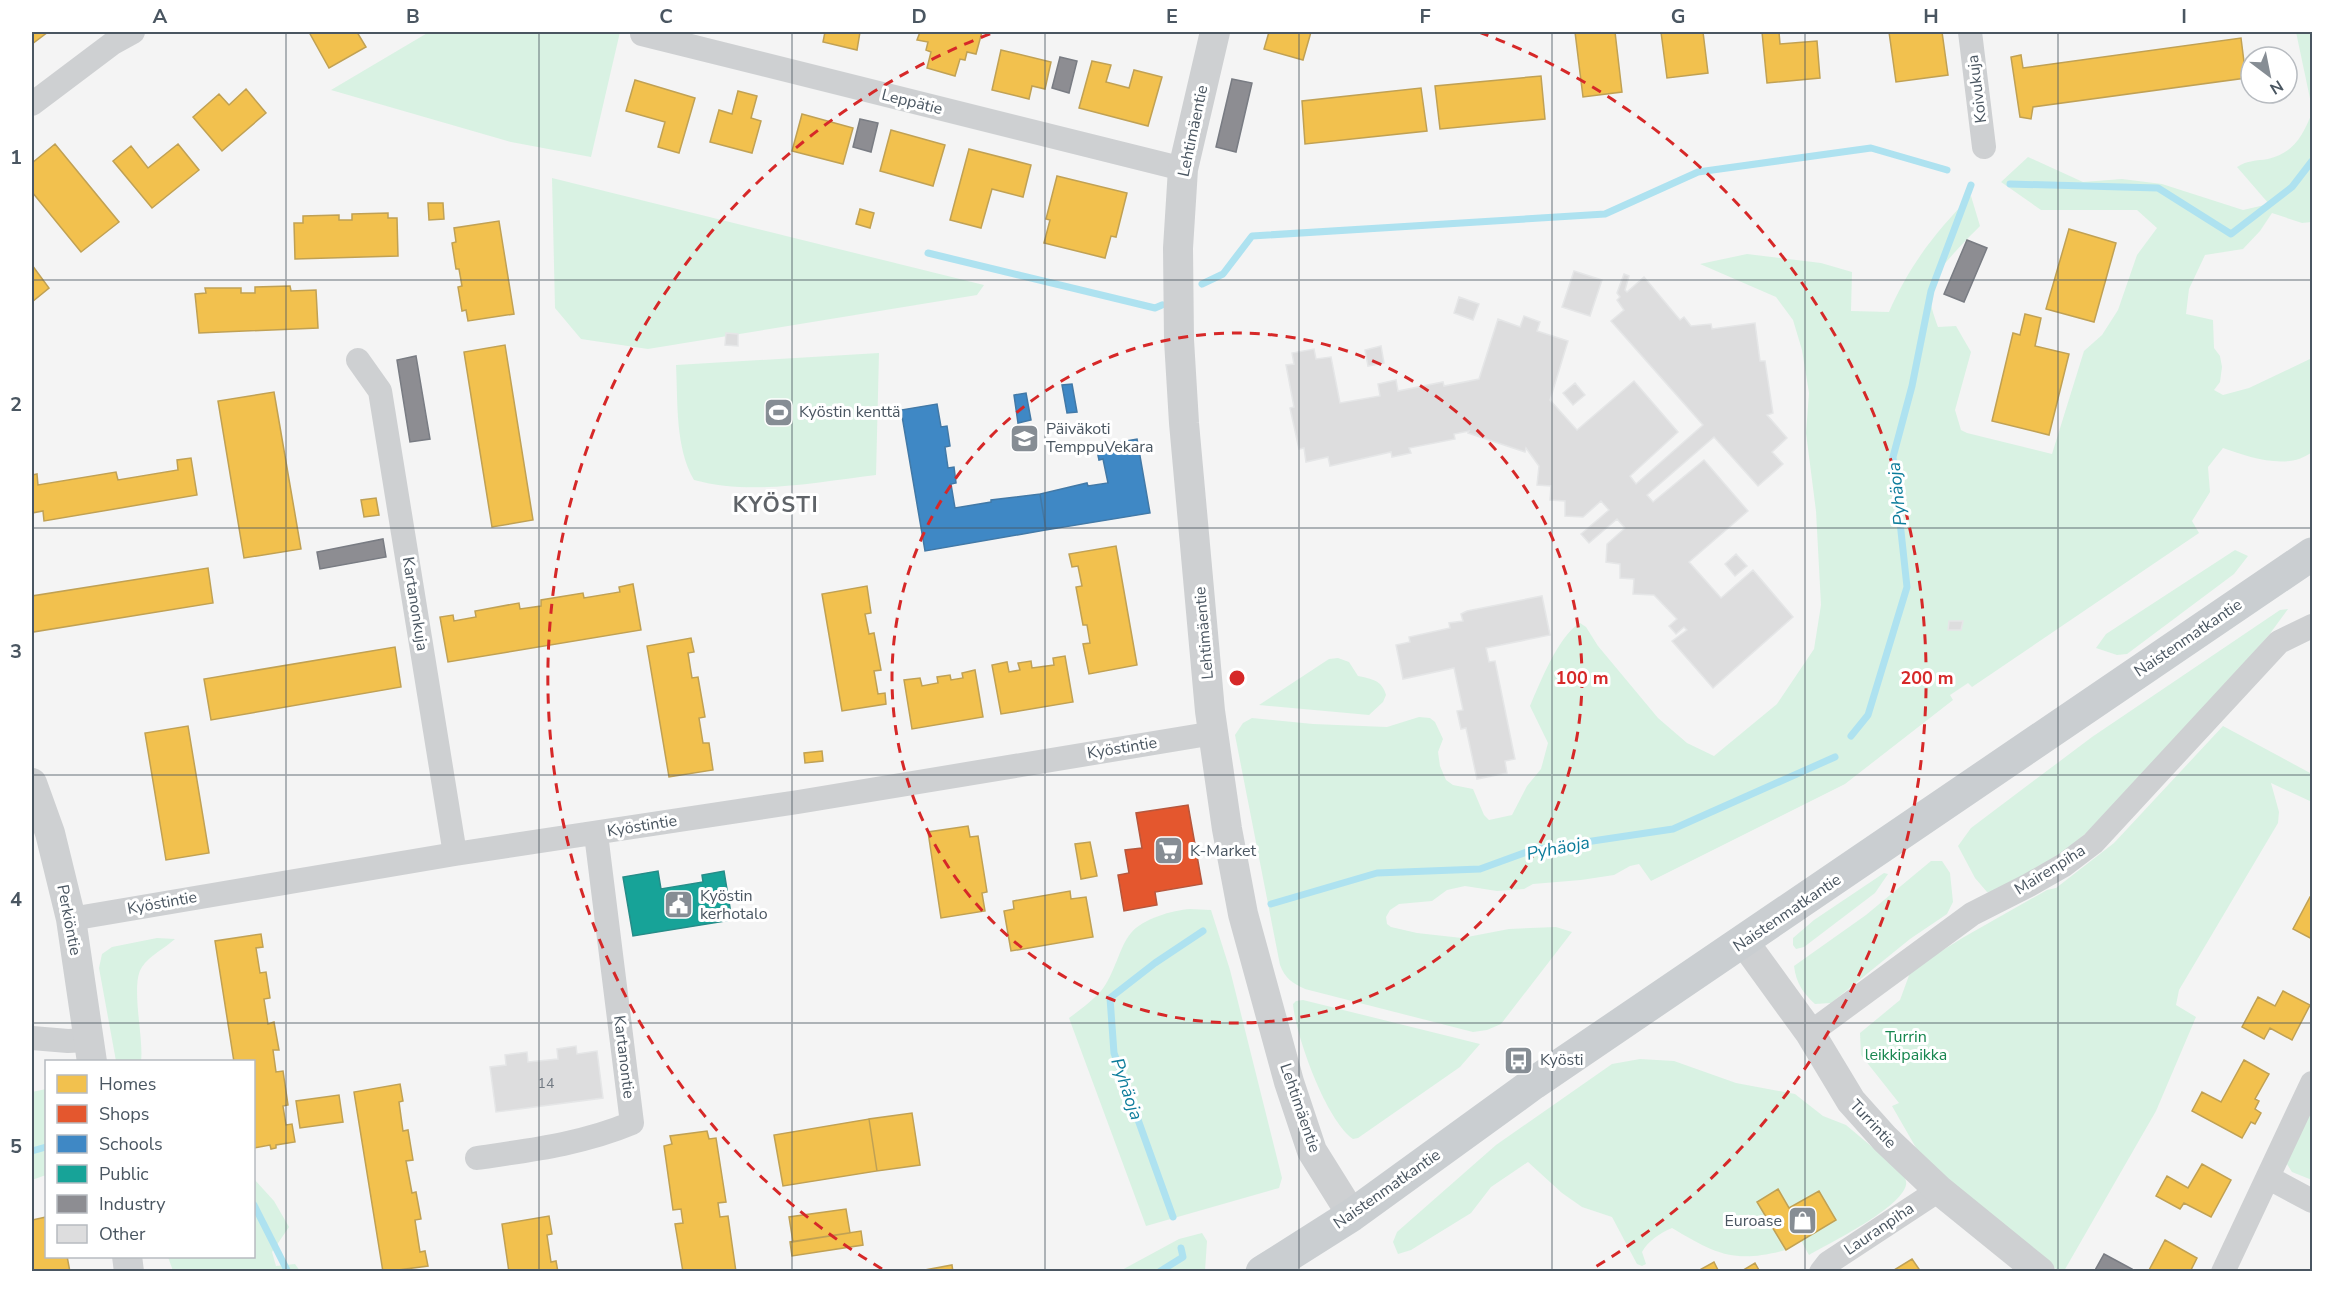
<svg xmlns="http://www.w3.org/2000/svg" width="2344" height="1303" viewBox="0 0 2344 1303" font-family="'Nunito Sans',sans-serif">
<rect width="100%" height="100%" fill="#f4f4f4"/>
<path fill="#d9f2e3" d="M429 32H620L591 157 511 142 331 90Z
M2296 32H2312V108Z
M2312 113V222L2302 223 2272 213 2260 231 2243 249 2205 255 2189 289 2186 314 2213 320 2214 348 2220 356 2222 367 2220 382 2214 390 2223 395 2249 388 2312 358V452C2288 471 2249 457 2223 448L2208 467 2210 492 2192 521 2199 533 1972 687 1968 683 1950 695 1953 700 1845 784 1651 881 1639 864 1630 866 1614 875 1581 880 1533 884 1524 889 1497 891 1465 886 1447 890 1432 901 1399 904 1390 910 1386 917 1387 924 1391 927 1417 933 1462 938 1509 929 1556 927 1572 932 1501 1024 1487 1030 1473 1032 1305 989C1292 983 1285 978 1280 965L1235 735 1243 723 1252 718 1313 724 1387 727 1419 717 1430 718 1435 722 1443 739 1438 752 1440 766 1446 780 1453 785 1473 789 1484 815 1489 820 1512 815 1527 786 1541 769 1548 743 1530 706C1540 683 1558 636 1580 623L1586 627 1598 646 1658 718 1687 743 1714 756 1777 704 1814 649 1821 605 1816 511 1806 433 1809 393 1802 350 1793 320 1776 297 1700 264 1747 254 1821 263 1852 272 1851 311 1889 312C1909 266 1936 231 1971 196L1980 226C1969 237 1934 272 1931 285 1928 300 1933 313 1938 327L1956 326 1971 352 1955 410 1961 430 1967 433 2052 454 2084 351 2102 335 2118 310 2137 255 2157 228 2137 210H2041L2001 182 2028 157 2083 182 2122 179 2162 184 2243 210 2269 204 2237 167C2248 160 2256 161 2268 159 2294 153 2303 135 2312 113Z
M552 178 984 285 977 295 648 349 581 339 555 308Z
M879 353 876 475C816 482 753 496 694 480 675 447 678 403 676 365Z
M2235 550 2248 556 2234 574 2127 654 2117 655 2096 648 2106 634Z
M2288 609 2269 635 2118 806 2066 850 2000 891 1987 892 1975 878 1958 846 1971 828 2092 737 2280 610Z
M1338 658 1349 662 1358 676C1372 679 1382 680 1386 695L1383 702 1369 715 1259 705 1329 659Z
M2223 726 2312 774V802L2271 783 2279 812 2278 823 2179 990 2176 1005 2196 1017 2156 1111 2064 1271H2059L1993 1222 1919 1153 1892 1106 1899 1103 1861 1055 1860 1033 1900 1000 1911 970 1964 937 2047 890 2056 888 2114 843Z
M1931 861H1942L1950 873 1953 902 1947 914 1910 939 1831 1003 1815 1004C1803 993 1796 983 1794 966L1866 915Z
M1884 873 1888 874 1875 893 1804 947 1796 949 1793 945V938L1814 920Z
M1190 909 1211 910 1230 970 1282 1178 1279 1188 1146 1226 1069 1018C1080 1010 1092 1001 1101 991 1115 974 1119 947 1131 933 1142 919 1173 910 1190 909Z
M157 938 175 939C165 948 149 956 142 967 130 984 144 1038 141 1061H116L99 968 102 954 112 947Z
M1303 1000 1480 1044 1460 1067 1358 1138 1353 1139C1326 1120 1296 1037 1293 1004L1296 1001Z
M1640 1059 1674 1061 1736 1083 1795 1094 1823 1116 1846 1125 1902 1172C1904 1177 1907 1180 1906 1185 1901 1208 1830 1243 1809 1255 1796 1234 1791 1210 1778 1189L1757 1202 1786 1250C1734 1264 1716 1254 1672 1228 1660 1233 1648 1241 1642 1252L1646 1264 1642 1266 1637 1264 1612 1217 1582 1207 1562 1193 1528 1162 1491 1187 1471 1213 1411 1250 1398 1254 1393 1242 1397 1232 1496 1145 1612 1064Z
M46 1089V1175L32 1180V1092Z
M2312 1107V1180L2292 1172 2285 1161Z
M254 1179 274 1201 289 1227 272 1252 276 1266 295 1264 300 1271H173L168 1257 254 1256Z
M1202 1233 1207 1241 1205 1271H1120L1179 1239Z"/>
<path fill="#f2c14e" stroke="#c0a154" stroke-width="1.5" d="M32 32H48L32 44Z
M309 32H357L366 47 329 68Z
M825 32H860L857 50 823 42Z
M920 32H982L976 54 967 52 965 60 960 59 955 76 927 68 931 52 926 50 928 42 917 40Z
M1269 32H1311L1303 60 1264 49Z
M1575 32H1615L1622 92 1583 97Z
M1661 32H1703L1708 73 1667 78Z
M1762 32H1779L1780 44 1817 41 1820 78 1767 83Z
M1889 32H1942L1948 75 1896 82Z
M2241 38 2246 78 2033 107 2031 119 2020 117 2011 57 2021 55 2023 68Z
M1001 50 1051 62 1045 89 1032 86 1029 99 992 90Z
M1092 61 1111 65 1106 82 1129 88 1134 70 1162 77 1148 126 1079 108Z
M1541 76 1545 119 1440 129 1435 86Z
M635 80 695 98 679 153 658 147 665 122 626 111Z
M1421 88 1427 131 1305 144 1302 101Z
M246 89 266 113 222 151 193 117 219 94 229 105Z
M738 91 757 96 751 118 761 121 752 153 710 142 719 110 732 114Z
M802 114 853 128 843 164 792 151Z
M891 130 945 145 933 186 880 171Z
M55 144 119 222 81 252 32 192V163Z
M178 144 199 170 152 208 113 161 131 146 148 168Z
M969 149 1031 165 1023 197 992 189 981 228 950 220Z
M1057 176 1127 193 1116 237 1111 236 1105 258 1044 243 1050 220 1046 219Z
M428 203H443L444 219 429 220Z
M860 209 874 213 870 228 856 224Z
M388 213V218H397L398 256 295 259 294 223H303V216L339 215V220H352V214Z
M499 221 514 314 468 321 466 310 462 311 458 287 462 286 459 269H456L452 243 456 242 454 228Z
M2069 229 2116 243 2094 322 2046 309Z
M32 265 49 288 32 302Z
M290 286 291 291 316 290 318 328 199 333 195 294 206 293 205 288H241V293H255V287Z
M2025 314 2041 318 2035 346 2069 354 2049 435 1992 421 2013 333 2020 335Z
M505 345 533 520 492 527 464 352Z
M274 392 301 549 244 558 218 401Z
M191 458 197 495 44 521 43 511 32 513V475L37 474 38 485 116 472 118 480 178 470 177 460Z
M376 498 379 515 364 517 361 500Z
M1116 546 1137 665 1089 674 1083 644 1090 643 1087 625H1083L1076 587 1082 586 1078 566 1072 567 1069 554Z
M208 568 213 603 33 632 32 596Z
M633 584 641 630 448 662 440 617 453 615 454 621 476 617 475 611 519 603 520 609 541 606V600L583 593 584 598 620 592 619 587Z
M867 586 871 613 865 614 869 634 874 633 881 670 874 671 878 694 885 693 886 704 842 711 822 594Z
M691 638 694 652 688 653 692 678 698 677 705 717 699 718 703 743H709L713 770 669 777 647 646Z
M395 647 401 687 211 720 204 679Z
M1065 656 1073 702 1001 714 992 665 1007 662 1009 672 1020 670 1018 663 1031 661 1032 668 1054 665 1053 658Z
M975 670 983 717 912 729 904 680 920 678 922 686 938 683 937 677 950 675 951 680 963 678 962 673Z
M188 726 209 853 166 860 145 733Z
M822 751 823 761 805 763 804 753Z
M968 826 970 837 978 836 987 892 982 893 985 911 941 918 928 832Z
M1090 842 1097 876 1081 879 1075 844Z
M1070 891 1071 899 1086 897 1093 937 1011 951 1004 911 1014 909 1013 901Z
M2310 897 2312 898V939L2293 929Z
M261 934 263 947 256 948 260 973 266 972 270 998 264 999 268 1024 274 1022 279 1050H273L276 1072 283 1071 288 1105 283 1106 286 1125 292 1124 295 1142 276 1145V1148L271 1149 270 1145 254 1148V1062H234L215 941Z
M2283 991 2310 1005 2292 1040 2270 1028 2264 1039 2242 1027 2258 997 2275 1006Z
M2244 1060 2269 1074 2255 1099 2259 1101 2255 1109 2261 1113 2255 1124 2251 1122 2242 1138 2192 1111 2202 1092 2221 1102Z
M400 1084 403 1101 399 1102 403 1131 408 1130 413 1160 406 1161 412 1193 416 1192 421 1219 415 1220 420 1252 425 1251 428 1266 383 1272 354 1092Z
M339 1095 343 1122 300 1128 296 1101Z
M912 1113 920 1165 877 1171 869 1119Z
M869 1119 877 1171 783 1186 774 1135Z
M707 1131 709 1139 716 1138 726 1202 718 1203 720 1217 728 1216 736 1272H683L675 1224 683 1223 681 1209 673 1210 664 1146 672 1144 670 1136Z
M2202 1164 2231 1180 2211 1217 2184 1203 2180 1209 2156 1196 2167 1176 2188 1188Z
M1778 1189 1789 1208 1819 1191 1836 1220 1786 1250 1757 1202Z
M846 1209 850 1233 793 1242 789 1217Z
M549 1216 552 1234 547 1235 551 1262 556 1261 558 1272H509L502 1224Z
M46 1217V1256H67L70 1272H34L32 1267V1220Z
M861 1231 863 1245 792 1256 790 1242Z
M2165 1240 2197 1258 2190 1272H2148Z
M1912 1259 1921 1272H1895L1894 1270Z
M1714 1262 1719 1272H1696Z
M1755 1263 1760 1272H1740Z
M952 1265 953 1272H914Z"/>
<path fill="#e4572e" stroke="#b6573d" stroke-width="1.5" d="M1188 805 1202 884 1155 892 1157 905 1124 911 1118 875 1129 873 1125 850 1142 848 1136 813Z"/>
<path fill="#3f88c5" stroke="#4279a7" stroke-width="1.5" d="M1072 384 1077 412 1067 413 1062 385Z
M1026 393 1031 420 1018 423 1014 395Z
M937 404 941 427 947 426 950 446 945 447 948 468 954 467 956 483 951 484 955 508 991 502V500L1040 494 1046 530 925 551 901 410Z
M1137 439 1150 513 1046 530 1040 494 1087 483 1088 486 1108 483 1103 459 1099 460 1096 446Z"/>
<path fill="#17a398" stroke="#268c88" stroke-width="1.5" d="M658 871 661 889 703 882 702 875 724 871 732 920 633 936 623 877Z"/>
<path fill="#8d8d92" stroke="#797c83" stroke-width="1.5" d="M1060 57 1077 61 1069 93 1052 88Z
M1232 79 1252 83 1236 152 1216 147Z
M860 119 878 123 871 152 853 147Z
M1967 240 1987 248 1964 302 1944 294Z
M416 356 430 439 410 442 397 360Z
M383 539 386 557 320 569 317 552Z
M2104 1254 2132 1269 2130 1272H2094Z"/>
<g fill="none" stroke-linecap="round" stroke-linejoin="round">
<path stroke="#aee2f0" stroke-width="7" d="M2010 184 2158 188 2231 234 2292 187 2312 161
M928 253 1155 308 1162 305
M1202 284 1223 274 1252 236 1605 214 1698 172 1871 148 1947 170
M1851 736 1868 715 1907 587 1893 457 1912 386 1931 291 1971 185
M1271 904 1377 873 1480 869 1532 850 1673 829 1835 757
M32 1151 46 1147
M254 1205 288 1272
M1173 1217 1114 1053 1110 998 1155 963 1203 931
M1159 1272 1183 1257 1181 1248"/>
</g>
<path fill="#ddddde" stroke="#e5e6e7" stroke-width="1.5" d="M1574 271 1602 280 1590 316 1562 307Z
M1624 274 1629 276 1625 290 1627 292 1644 277 1680 320 1684 317 1691 326 1711 324 1712 329 1755 323 1760 361H1765L1773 413 1767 415 1787 438 1772 452 1783 464 1758 486 1714 437 1647 495 1653 502 1704 460 1748 511 1689 562 1721 598 1753 570 1793 617 1713 688 1672 641 1687 630 1684 627 1676 634 1669 626 1677 619 1654 595 1633 594 1634 579 1620 578V564L1606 562 1607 544 1625 528 1617 519 1589 543 1581 534 1609 510 1601 501 1583 517 1565 516V501L1550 500 1551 486 1537 485 1539 466 1526 448 1525 452 1468 433 1469 431 1454 434 1455 439 1409 448 1411 453 1392 457 1391 452 1330 466 1328 457 1306 462 1304 448 1299 449 1290 408 1294 407 1286 365 1294 364 1292 353 1314 349 1316 359 1331 357 1340 403 1380 396 1378 384 1396 380 1398 391 1443 382 1444 386 1479 379 1498 319 1520 327 1524 316 1540 322 1537 331 1568 341 1550 400 1577 430 1634 381 1678 432 1630 476 1636 484 1703 425 1611 321 1624 310 1617 300 1620 297 1617 293Z
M1459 297 1479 304 1473 320 1454 313Z
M726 333 738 334V346L725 345Z
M1381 346 1384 363 1368 366 1365 350Z
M1575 383 1585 395 1573 405 1563 393Z
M1736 554 1747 566 1735 576 1725 564Z
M1542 596 1550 635 1486 648 1489 662 1495 661 1515 759 1505 761 1507 773 1477 779 1466 728 1461 729 1457 711 1463 710 1454 668 1403 679 1396 645 1410 642 1409 637 1450 628 1449 623 1463 621 1461 614 1467 611Z
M1949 621H1963L1961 630H1948Z
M576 1046 577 1054 597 1051 603 1098 496 1112 490 1067 506 1065 505 1055 527 1052 528 1062 558 1059 557 1049Z
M1518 1048 1521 1052 1509 1061 1506 1057Z"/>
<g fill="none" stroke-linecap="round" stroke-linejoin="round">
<path stroke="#ced0d2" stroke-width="24" d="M1970 32 1984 147
M642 34 1183 169
M32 104 113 43 133 32
M358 360 380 391 455 854
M71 919 455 854 798 802 1214 733
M1810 1033 1972 914 2029 885 2064 865 2093 843 2279 642 2312 626
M32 1038 68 1041 88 1040
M477 1158C531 1150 582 1144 632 1123L596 834
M2269 1178 2312 1201
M1821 1272 1828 1263 1939 1190
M2223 1272 2312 1083"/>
<path stroke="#ced0d2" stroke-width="30" d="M1215 32 1183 169 1178 248 1179 340 1184 423 1210 711 1227 829 1243 914 1289 1082 1312 1151 1352 1215
M32 783 50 833 71 919 92 1062
M1744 942 1810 1033 1851 1101 1885 1139 1939 1190 2040 1272
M127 1256 129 1272"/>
<path stroke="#caced1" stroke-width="33" d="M1262 1272 1352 1215 1534 1083 2312 554"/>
</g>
<path fill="none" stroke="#4a5661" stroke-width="1.5" stroke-opacity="0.55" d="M286 32V1272M539 32V1272M792 32V1272M1045 32V1272M1299 32V1272M1552 32V1272M1805 32V1272M2058 32V1272M32 280H2312M32 528H2312M32 775H2312M32 1023H2312"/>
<g fill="none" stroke="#d62828" stroke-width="3" stroke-dasharray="10 8">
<circle cx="1237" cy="678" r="345"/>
<path d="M882 1269A690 690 0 0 1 995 32M1479 32A690 690 0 0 1 1592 1269"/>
</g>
<defs>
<symbol id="stadium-square" viewBox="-11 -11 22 22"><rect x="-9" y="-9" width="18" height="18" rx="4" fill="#868d94" stroke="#fff"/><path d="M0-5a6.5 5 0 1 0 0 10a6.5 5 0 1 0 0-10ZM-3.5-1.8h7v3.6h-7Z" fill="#fff"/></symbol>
<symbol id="school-square" viewBox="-11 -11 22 22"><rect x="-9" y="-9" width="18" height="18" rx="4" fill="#868d94" stroke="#fff"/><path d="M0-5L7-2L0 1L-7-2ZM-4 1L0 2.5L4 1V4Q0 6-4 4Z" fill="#fff"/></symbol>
<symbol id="supermarket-square" viewBox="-11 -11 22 22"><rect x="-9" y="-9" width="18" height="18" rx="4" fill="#868d94" stroke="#fff"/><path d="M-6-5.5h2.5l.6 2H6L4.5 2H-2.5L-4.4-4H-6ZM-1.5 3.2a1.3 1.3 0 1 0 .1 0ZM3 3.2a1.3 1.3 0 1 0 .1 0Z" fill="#fff"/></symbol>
<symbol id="civic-square" viewBox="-11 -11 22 22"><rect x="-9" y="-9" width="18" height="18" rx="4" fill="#868d94" stroke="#fff"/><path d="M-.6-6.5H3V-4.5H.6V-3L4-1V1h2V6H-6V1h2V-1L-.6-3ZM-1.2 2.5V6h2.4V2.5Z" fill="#fff"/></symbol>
<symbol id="bus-square" viewBox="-11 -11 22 22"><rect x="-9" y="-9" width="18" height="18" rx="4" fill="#868d94" stroke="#fff"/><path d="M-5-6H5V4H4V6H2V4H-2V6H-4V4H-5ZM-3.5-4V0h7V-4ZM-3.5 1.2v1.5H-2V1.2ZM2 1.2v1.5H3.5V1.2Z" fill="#fff"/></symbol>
<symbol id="shop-square" viewBox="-11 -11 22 22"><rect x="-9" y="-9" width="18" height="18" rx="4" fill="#868d94" stroke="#fff"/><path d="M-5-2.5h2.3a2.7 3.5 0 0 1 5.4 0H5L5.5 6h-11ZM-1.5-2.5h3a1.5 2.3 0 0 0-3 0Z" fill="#fff"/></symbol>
</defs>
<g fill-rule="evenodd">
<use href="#stadium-square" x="762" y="396" width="33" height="33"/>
<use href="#school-square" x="1008" y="422" width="33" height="33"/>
<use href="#supermarket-square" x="1152" y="834" width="33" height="33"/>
<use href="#civic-square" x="662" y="888" width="33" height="33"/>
<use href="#bus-square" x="1502" y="1044" width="33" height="33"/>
<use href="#shop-square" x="1786" y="1204" width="33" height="33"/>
</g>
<g text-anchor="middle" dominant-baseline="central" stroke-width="6" stroke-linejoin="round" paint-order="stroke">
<g font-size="14" fill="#707881">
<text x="546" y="1083">14</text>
</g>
<g font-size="16" fill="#4a5661" stroke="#fff">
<text transform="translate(1977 89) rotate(-97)">Koivukuja</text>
<text transform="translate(912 102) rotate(14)">Leppätie</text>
<text transform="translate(1193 131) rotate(-78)">Lehtimäentie</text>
<text transform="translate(415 604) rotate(81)">Kartanonkuja</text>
<text transform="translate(1204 633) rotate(-95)">Lehtimäentie</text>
<text transform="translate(2188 638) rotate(-34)">Naistenmatkantie</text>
<text transform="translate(1122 748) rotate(-9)">Kyöstintie</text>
<text transform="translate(642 826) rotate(-9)">Kyöstintie</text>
<text transform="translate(2050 870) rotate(-32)">Mairenpiha</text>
<text transform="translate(162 903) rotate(-10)">Kyöstintie</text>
<text transform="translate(1787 913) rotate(-34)">Naistenmatkantie</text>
<text transform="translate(69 920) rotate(79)">Perkiöntie</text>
<text transform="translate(624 1057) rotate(83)">Kartanontie</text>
<text transform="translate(1300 1108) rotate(71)">Lehtimäentie</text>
<text transform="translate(1873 1124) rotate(47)">Turrintie</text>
<text transform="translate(1387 1189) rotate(-35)">Naistenmatkantie</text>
<text transform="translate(1879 1229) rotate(-34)">Lauranpiha</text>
</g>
<g font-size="16" fill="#4a5661" stroke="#fff" text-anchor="start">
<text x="799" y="412">Kyöstin kenttä</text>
<text x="1046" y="429">Päiväkoti<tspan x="1046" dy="18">TemppuVekara</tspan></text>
<text x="1190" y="851">K-Market</text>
<text x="700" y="896">Kyöstin<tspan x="700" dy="18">kerhotalo</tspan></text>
<text x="1540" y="1060">Kyösti</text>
<text x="1782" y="1221" text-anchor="end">Euroase</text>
</g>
<g font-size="16" fill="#17864f" stroke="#fff">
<text x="1906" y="1037">Turrin<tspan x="1906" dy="18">leikkipaikka</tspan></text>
</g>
<g font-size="18" font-style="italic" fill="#0c7c9b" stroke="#fff">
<text transform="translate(1897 494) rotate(-96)">Pyhäoja</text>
<text transform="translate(1558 848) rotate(-11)">Pyhäoja</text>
<text transform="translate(1127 1089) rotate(71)">Pyhäoja</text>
</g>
<g font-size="22" font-weight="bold" letter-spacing="1.5" fill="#5f6368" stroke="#fff">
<text x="776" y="505">KYÖSTI</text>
</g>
</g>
<circle cx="1237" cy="678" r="9" fill="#d62828" stroke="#fff" stroke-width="3"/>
<g font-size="18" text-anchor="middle" font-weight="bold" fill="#d62828" stroke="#fff" stroke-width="6" stroke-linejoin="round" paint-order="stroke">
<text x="1582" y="684">100 m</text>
<text x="1927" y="684">200 m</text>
</g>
<rect width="2344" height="1303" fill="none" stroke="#ffffff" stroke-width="66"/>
<rect x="45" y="1060" width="210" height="198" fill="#ffffff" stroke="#b7bbc0" stroke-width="1.5"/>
<rect x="57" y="1075" width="30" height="18" fill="#f2c14e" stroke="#b7bbc0" stroke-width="1.5"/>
<text x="99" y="1090" font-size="18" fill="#4a5661">Homes</text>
<rect x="57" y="1105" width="30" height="18" fill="#e4572e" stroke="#b7bbc0" stroke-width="1.5"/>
<text x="99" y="1120" font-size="18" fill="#4a5661">Shops</text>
<rect x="57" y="1135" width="30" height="18" fill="#3f88c5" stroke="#b7bbc0" stroke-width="1.5"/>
<text x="99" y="1150" font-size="18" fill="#4a5661">Schools</text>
<rect x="57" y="1165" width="30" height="18" fill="#17a398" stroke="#b7bbc0" stroke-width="1.5"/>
<text x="99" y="1180" font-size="18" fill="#4a5661">Public</text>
<rect x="57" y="1195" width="30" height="18" fill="#8d8d92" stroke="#b7bbc0" stroke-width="1.5"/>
<text x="99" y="1210" font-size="18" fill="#4a5661">Industry</text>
<rect x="57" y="1225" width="30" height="18" fill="#ddddde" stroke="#b7bbc0" stroke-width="1.5"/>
<text x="99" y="1240" font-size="18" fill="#4a5661">Other</text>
<g transform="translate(2269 75) rotate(148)"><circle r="28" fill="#ffffff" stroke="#b7bbc0" stroke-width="1.5"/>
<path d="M0-4.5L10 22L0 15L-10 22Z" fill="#868d94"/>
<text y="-9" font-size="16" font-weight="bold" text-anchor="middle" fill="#4a5661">N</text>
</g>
<rect x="33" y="33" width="2278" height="1237" fill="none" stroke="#4a5661" stroke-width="2"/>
<g font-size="20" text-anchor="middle" font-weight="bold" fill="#4a5661">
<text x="160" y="23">A</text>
<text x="413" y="23">B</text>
<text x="666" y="23">C</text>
<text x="919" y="23">D</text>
<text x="1172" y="23">E</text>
<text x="1425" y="23">F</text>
<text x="1678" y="23">G</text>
<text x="1931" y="23">H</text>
<text x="2184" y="23">I</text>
<text x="16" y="164">1</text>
<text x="16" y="411">2</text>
<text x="16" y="658">3</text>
<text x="16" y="906">4</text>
<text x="16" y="1153">5</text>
</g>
</svg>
